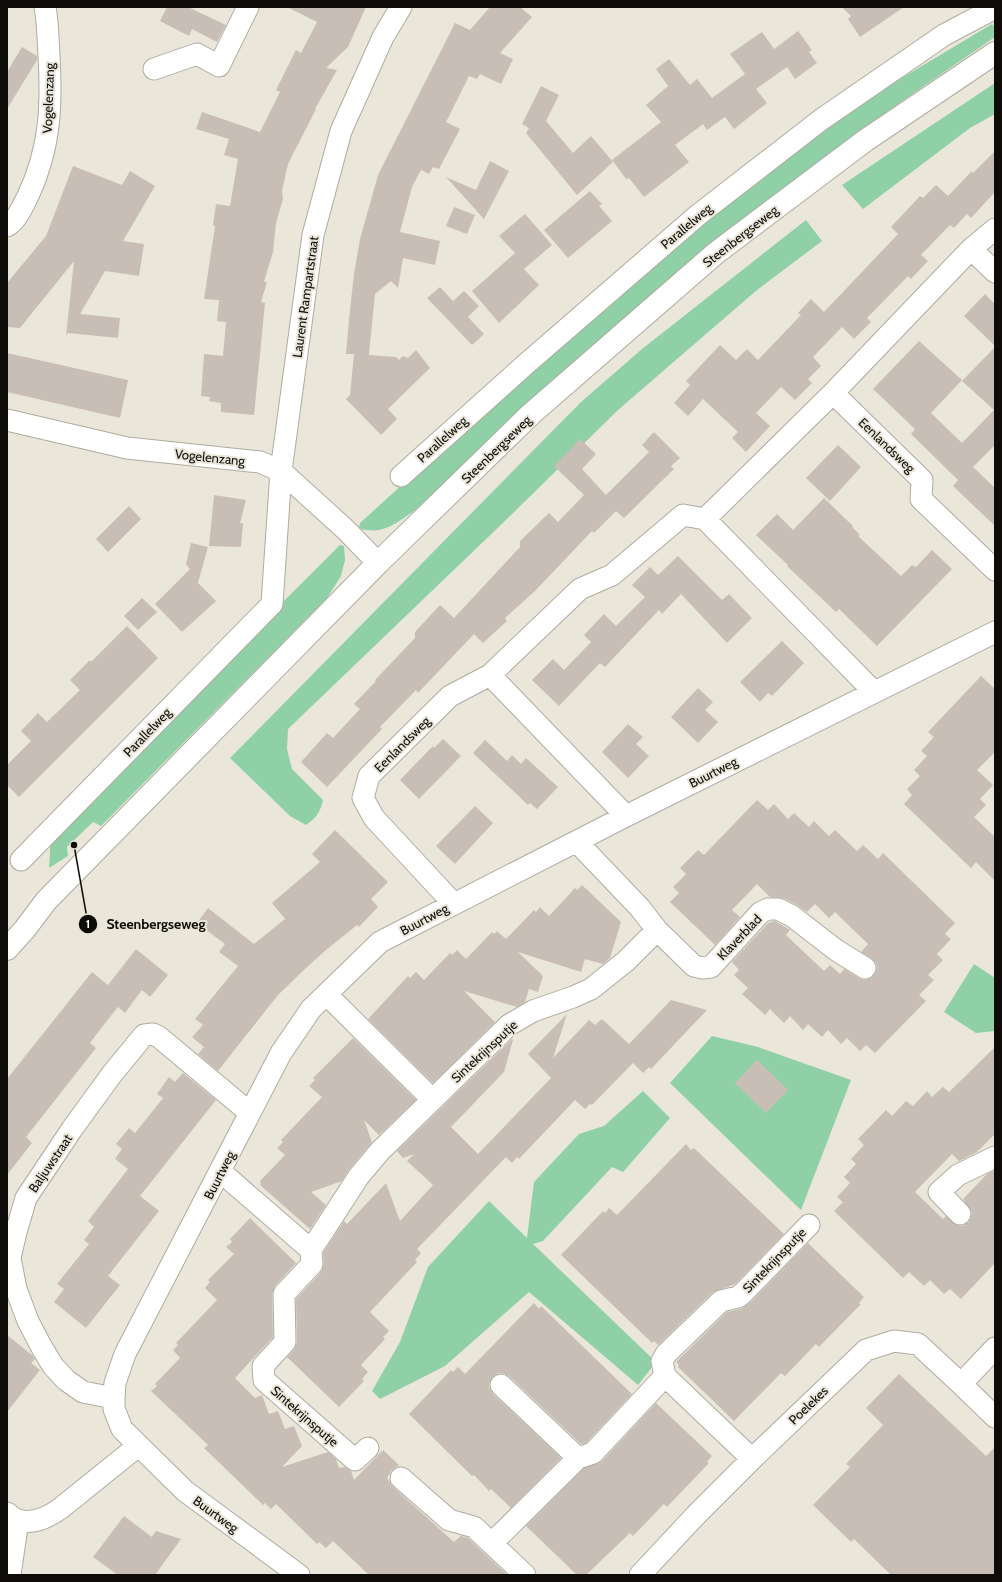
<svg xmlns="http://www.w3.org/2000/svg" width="1002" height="1582" viewBox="0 0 1002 1582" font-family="Cabin,sans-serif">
<rect width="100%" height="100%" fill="#eae7da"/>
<path fill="#8fd0a7" d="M992 24 995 27V37L902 101 778 192 682 268 608 332 414 511C400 520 386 533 368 530 364 530 362 530 359 527L360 523 591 313 664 248 850 109Z
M995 83V114L970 128 863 209 842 185Z
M806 220 822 241 757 290 618 410 508 518 288 729 287 749 292 769 323 800C320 813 316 818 306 825L290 816 230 758 581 402 642 349Z
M340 545 344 546 345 560 341 576 327 598 101 826 93 822 67 847 68 856 49 868 51 833Z
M974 964 995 978V1031L976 1033 944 1012Z
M712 1036 758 1047 851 1080 801 1210 670 1083Z
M643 1091 670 1118 623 1172 612 1167 543 1241 533 1244 656 1362 638 1385 529 1292 445 1366 380 1399 372 1391 400 1342 428 1267 489 1201 527 1238 534 1182 579 1134 604 1126Z"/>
<path fill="#c8beb5" d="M167 7H188L226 25 217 42 192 29 189 36 160 21Z
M287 7H366L348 47 326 68 337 70 315 109H316L288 164 282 191 283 199 276 223 273 252 264 282H267L261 302 265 303 254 415 221 412V403L209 401 210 397 201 396 204 354 223 356 226 322 217 321 219 300 204 299 215 226 213 225 216 204 230 206 238 159 224 155 229 139 196 129 202 112 260 132 280 92 276 90 296 50 301 53 317 22Z
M490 7H520L532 17 500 53 513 59 501 84 480 74 477 79 469 76 446 122 460 129 439 169 433 167 429 174 421 170 412 187 400 232 440 241 435 265 403 258 398 288 391 281 375 294 369 355 396 357 399 360 403 356 408 358 416 350 430 368 388 409 397 419 381 435 346 399 350 395 354 354H346L349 319 354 274 360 239 378 175 455 23 470 30Z
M842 7H904L860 37 848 19 851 16Z
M798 31 812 50 809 52 817 63 795 79 787 67 756 89 767 103 734 129 725 117 707 130 703 124 675 145 689 162 644 197 629 178 626 179 612 160 661 122 646 105 668 86 656 69 669 59 690 85 697 79 712 98 745 74 730 54 762 32 774 49Z
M22 47 37 56V60L7 109V72Z
M541 86 559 95 546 121 573 153 591 136 613 162 577 195 526 133 529 128 522 124Z
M995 151V192L971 218 967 214 954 228 950 225 921 255 928 261 911 279 908 276 867 318 871 322 854 339 842 327 813 357 821 366 808 379 812 383 795 400 781 387 756 413 770 426 746 452 732 438 738 432 703 399 688 416 674 403 690 385 686 381 720 345 736 360 747 349 758 360 801 315 798 313 811 299 824 312 898 234 891 227 920 196 923 198 936 185 948 196 972 171 973 173Z
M490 161 509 171 484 219 446 177 476 190Z
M73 166 122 185 130 171 155 186 123 241 144 244 139 276 105 271 80 314 120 318 118 338 68 333 66 336 74 261 20 328 7 327V283L46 236Z
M590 191 602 204 599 206 612 221 568 258 544 230Z
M454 207 475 215 467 234 446 226Z
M525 214 552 245 524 269 539 285 499 323 472 291 515 253 499 236Z
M440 287 453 301 464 291 479 306 468 317 484 334 472 345 427 298Z
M985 294 995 304V346L964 316Z
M919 341 962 380 931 413 962 443 994 410 962 381 995 347V445L973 467 995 488V526L953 486 958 480 911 434 915 429 873 389Z
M7 353 128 380 120 418 7 392Z
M654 432 680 458 671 466 674 469 624 518 616 511 594 533 592 531 535 591 505 618 507 621 483 643 474 634 418 693 416 690 380 727 382 729 327 787 301 762 327 733 333 738 360 709 354 704 376 681 375 680 415 638V632L440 605 454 618 520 547V541L549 513 558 522 584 495 554 466 580 439 596 454 582 469 606 495 649 452 642 445Z
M838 445 861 467 830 501 806 478Z
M214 495 246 500 240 523H243L241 547 209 546Z
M824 498 853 526 852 527 860 535 858 536 901 576 912 565 916 567 932 550 952 569 877 646 839 609 836 612 787 566 788 565 756 535 777 514 793 530Z
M129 506 141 519 108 552 96 539Z
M191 543 208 547 198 583 216 601 182 632 155 604 190 569 186 564Z
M678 556 722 600 729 594 752 618 727 643 681 594 662 614 659 610 605 667 600 663 559 706 532 680 553 659 564 670 591 642 584 635 604 614 616 626 645 597 632 585 650 567 658 575Z
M142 598 157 612 138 630 124 616Z
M127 626 158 658 19 797 7 785V765L31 741 21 731 38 713 47 722 80 690 70 680 90 660 91 662Z
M782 641 804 663 772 696 768 693 760 702 740 682Z
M981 676 995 689V752L977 770 993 785 980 799 986 805 974 817 995 837V881L976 862 971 868 904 804 912 795 907 789 920 776 914 770 927 756 921 751 934 737 928 732Z
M698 688 713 702 705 710 718 722 698 743 671 717Z
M628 724 643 737 636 744 649 756 628 778 602 752Z
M443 739 461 756 419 799 400 780 433 746 434 748Z
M485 740 507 761 512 755 521 764 526 758 558 787 537 809 530 803 528 805 473 753Z
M757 800 768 810 774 804 788 819 794 813 809 827 814 821 829 836 835 830 857 851 863 845 878 859 883 853 955 923 945 934 951 939 937 954 943 960 928 975 934 980 919 995 926 1001 875 1053 866 1045 860 1051 847 1038 841 1044 828 1030 822 1037 808 1024 803 1030 790 1016 784 1023 770 1009 765 1015 742 994 748 988 734 975 739 970 732 962 768 923 775 921 790 930 786 935 824 971 830 965 840 974 844 969 859 978 865 980 871 978 875 974 877 968 876 963 871 958 861 952 868 944 835 912 829 918 815 904 807 912 797 905 783 898 770 897 757 884 732 910 740 917 715 945 670 902 679 893 673 887 686 874 680 868 698 850 704 855Z
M475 806 493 823 455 864 436 846Z
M335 830 388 882 371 899 378 907 359 927 357 925 326 950 306 968 278 995 218 1071 198 1054 204 1047 192 1037 203 1025 195 1019 238 966 219 952 225 944 197 923 208 908 254 944 285 919 272 903 320 862 312 854Z
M582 885 621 922 610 958 603 964 585 959 581 972 518 952 543 976 538 992 529 989 525 1002 517 1007 464 991 495 1022 433 1083 368 1019 408 976 410 978 416 972 424 980 450 953 452 955 457 950 466 959 492 932 494 934 497 931 506 939 534 910 536 912 540 907 549 916 575 888 577 890Z
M136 949 168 975 150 997 142 990 125 1013 118 1007 102 1027 90 1043 96 1048 26 1137 32 1143 7 1175V1079L92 972 108 985Z
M671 1000 707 1010 651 1069 649 1067 643 1073 633 1063 592 1105 590 1104 585 1109 575 1100 519 1159 517 1157 512 1163 506 1157 417 1249 421 1253 415 1260 417 1262 370 1312 389 1331 383 1337 385 1339 361 1365 368 1372 362 1379 364 1381 339 1407 287 1357 294 1350 297 1342 296 1299 321 1272 324 1263 323 1253 344 1221 347 1224 386 1183 400 1221 433 1185 407 1161 414 1154 403 1158 397 1151 512 1039 513 1040 504 1072 451 1127 478 1154 551 1078 528 1054 567 1014 553 1058 589 1020 595 1025 602 1019 629 1044Z
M353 1038 416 1100 379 1135 364 1120 372 1142 350 1168 342 1181 311 1192 326 1205 310 1229 260 1185 261 1183 260 1181 285 1155 277 1148 283 1142 281 1140 322 1097 309 1086 315 1080 313 1078Z
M995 1047V1134L977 1152 959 1161 952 1154 915 1192 943 1219 946 1216 956 1225 963 1226 969 1222 971 1218 972 1212 963 1199 987 1174 995 1170V1263L961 1299 950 1289 944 1294 930 1280 924 1286 909 1272 903 1278 834 1211 843 1202 837 1197 850 1183 844 1177 856 1164 851 1159 864 1145 858 1139 886 1110 892 1116 906 1101 913 1106 927 1091 932 1097 943 1087 949 1092Z
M757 1060 788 1090 766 1113 735 1083Z
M183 1073 216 1100 140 1196 159 1211 108 1276 120 1285 86 1328 54 1302 64 1289 57 1284 89 1244 84 1240 94 1227 88 1221 128 1169 115 1159 122 1149 116 1144 129 1128 135 1133 163 1098 157 1094 169 1077 175 1082Z
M686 1144 691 1150 694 1148 784 1234 735 1284 713 1292 658 1345 654 1341 652 1343 561 1255 603 1211 605 1213 609 1208 617 1215Z
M250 1218 296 1263 275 1286 272 1294 273 1337 235 1378 255 1398 262 1395 269 1414 278 1411 285 1429 294 1426 302 1446 282 1467 328 1452 336 1459 339 1468 345 1467 351 1471 354 1480 383 1450 399 1465 392 1470 387 1478 393 1487 454 1542 461 1536 468 1538 507 1575H369L333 1541 326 1548 319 1542 317 1544 276 1504 271 1509 265 1503 263 1505 204 1448 208 1445 151 1391 157 1386 155 1384 180 1358 173 1350 178 1345 176 1343 217 1300 205 1288 210 1282 208 1280 234 1254 226 1247 232 1242 230 1239Z
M808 1243 864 1297 859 1303 861 1304 819 1347 816 1344 785 1376 781 1373 734 1421 678 1367 679 1365 676 1362 727 1312 741 1309 751 1302Z
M534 1303 539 1309 541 1306 632 1394 586 1443 581 1444 509 1376 503 1373H498L493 1376 489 1383V1388L493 1394 561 1458 511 1508 491 1489 489 1491 474 1475 472 1476 409 1414 451 1370 453 1372 458 1367 465 1374Z
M7 1335 32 1355 35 1359 31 1363 40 1370 7 1412Z
M899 1374 986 1456 995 1447V1575H891L854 1539 851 1542 813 1505 850 1467 846 1464 883 1425 866 1408Z
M656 1403 712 1456 707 1462 709 1463 667 1507 664 1504 633 1536 630 1533 586 1575H577L526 1526 584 1468 602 1461Z
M124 1516 152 1537 156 1531 181 1539 155 1575H118L93 1557Z"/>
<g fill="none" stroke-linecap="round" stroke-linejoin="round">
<defs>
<path id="street" d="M154 69 197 54 219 66 248 7
M7 226C18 219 22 207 28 196 50 149 52 107 49 56 48 39 48 23 45 7
M971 249 995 272
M833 393 922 480 921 499 995 570
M7 420 127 448 260 462 281 471 346 530 378 563
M401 476 526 364 698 215 822 119 944 35 995 8
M705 519 833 393 971 249 995 229
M490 675 626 816
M577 842 640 908 657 930 694 966 703 968 711 967 760 913 768 909H778L792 916 836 950 865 968
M21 860 272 604 281 471 313 235 341 131 383 37 401 7
M453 903 374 818 363 798 369 776 450 696 490 675 580 589 612 575 683 515 705 519 874 692
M326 994 432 1099
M221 1172 311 1250
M960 1214 939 1192 958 1175 995 1157
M961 1384 995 1348
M501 1385 578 1458
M114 1398 83 1392 66 1380 53 1366 41 1346 28 1321 16 1289 10 1258 16 1232 26 1198 72 1129 112 1074 144 1035 153 1034 159 1037 250 1113
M368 1448 355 1460 264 1380 263 1366 285 1342 284 1294 312 1264 311 1250 359 1176 380 1151 509 1025 533 1011 573 997 591 989 626 961 657 930
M752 1459 665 1376 662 1361 666 1354 721 1301 738 1297 743 1293 809 1225
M401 1478 449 1520 474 1527 525 1575
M7 1513C10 1515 14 1519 18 1520 33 1525 50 1516 61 1508L138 1446
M492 1543 578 1458 593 1453 665 1376
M10 1575 18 1520
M299 1575 185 1491 122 1429 114 1409V1398L115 1383 125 1354 281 1053 311 1009 380 942 626 816 995 632
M640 1575 696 1515 752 1459 866 1350 894 1341 918 1344 961 1384 995 1417"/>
<path id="secondary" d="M7 949 25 929 46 901 378 563 531 414 716 253 866 140 995 53"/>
</defs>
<use href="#street" stroke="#aeab9f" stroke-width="23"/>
<use href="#secondary" stroke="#aeab9f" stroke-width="24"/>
<use href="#street" stroke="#fff" stroke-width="21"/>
<use href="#secondary" stroke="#fff" stroke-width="22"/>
</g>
<g text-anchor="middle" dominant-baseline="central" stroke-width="4" stroke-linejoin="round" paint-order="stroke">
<g font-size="13" fill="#0d0c08" stroke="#eae7da">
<text transform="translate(48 98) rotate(-88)">Vogelenzang</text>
<text transform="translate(686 226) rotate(-40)">Parallelweg</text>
<text transform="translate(740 236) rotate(-38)">Steenbergseweg</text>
<text transform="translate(305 297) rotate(-82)">Laurent Rampartstraat</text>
<text transform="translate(442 439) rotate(-42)">Parallelweg</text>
<text transform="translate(887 445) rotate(44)">Eenlandsweg</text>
<text transform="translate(496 449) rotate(-44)">Steenbergseweg</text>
<text transform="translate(210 457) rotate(6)">Vogelenzang</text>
<text transform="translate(147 732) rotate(-46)">Parallelweg</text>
<text transform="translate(402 744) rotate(-45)">Eenlandsweg</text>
<text transform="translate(713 772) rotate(-27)">Buurtweg</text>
<text transform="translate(424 919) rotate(-28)">Buurtweg</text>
<text transform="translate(739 937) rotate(-46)">Klaverblad</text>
<text transform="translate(484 1051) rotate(-43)">Sintekrijnsputje</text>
<text transform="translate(50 1163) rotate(-56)">Baljuwstraat</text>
<text transform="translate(219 1175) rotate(-63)">Buurtweg</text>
<text transform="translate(774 1260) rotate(-46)">Sintekrijnsputje</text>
<text transform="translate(808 1405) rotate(-44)">Poelekes</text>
<text transform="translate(305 1416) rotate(41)">Sintekrijnsputje</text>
<text transform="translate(216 1514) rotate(36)">Buurtweg</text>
</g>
</g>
<path fill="none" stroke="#0d0c08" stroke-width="1.5" d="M74 845L88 924"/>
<g fill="#0d0c08" stroke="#eae7da" stroke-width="1.5">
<circle cx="74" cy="845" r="4"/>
<circle cx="88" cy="924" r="10"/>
</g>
<g font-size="12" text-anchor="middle" font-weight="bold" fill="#fff">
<text x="88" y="928">1</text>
</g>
<g font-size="14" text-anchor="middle" font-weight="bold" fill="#0d0c08" stroke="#eae7da" stroke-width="4" stroke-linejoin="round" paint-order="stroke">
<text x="156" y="929">Steenbergseweg</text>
</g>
<rect width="1002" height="1582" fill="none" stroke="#0d0c08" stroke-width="16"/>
</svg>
